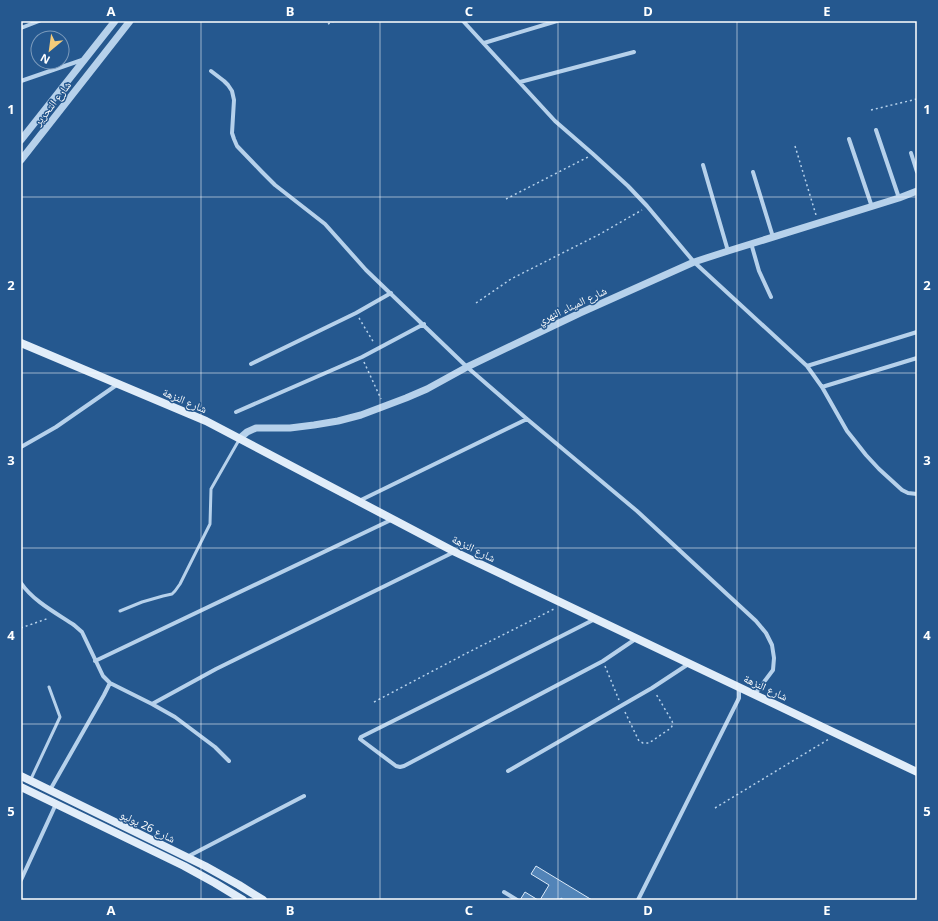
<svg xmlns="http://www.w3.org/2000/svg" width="938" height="921" viewBox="0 0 938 921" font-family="'Noto Sans','Noto Naskh Arabic',sans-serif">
<rect width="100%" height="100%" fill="#25588f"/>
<path fill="#5284b8" stroke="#dbeaf9" d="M536 866 592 900H564L561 898 560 900H540L549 885 531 874Z
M525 892 538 900H520Z"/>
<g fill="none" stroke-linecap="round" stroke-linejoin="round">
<path stroke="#b6d1eb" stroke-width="1.5" stroke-dasharray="2 3" stroke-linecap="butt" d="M328 24 334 21
M871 110 917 99
M795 146 816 215
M506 199 588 157
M476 303 511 279 600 234 642 210
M359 318 374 343
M364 362 381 399
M21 628 49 618
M605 666 619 700
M374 702 467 653 554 609
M625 712 639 741 643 743H649L671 728 673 724 672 721 656 694
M715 808 829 739"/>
<path stroke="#b6d1eb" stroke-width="3" d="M120 611 142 602 163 596 172 594 175 591 180 584 210 524 211 489 239 440
M30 781 60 717 49 687"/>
<path stroke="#b6d1eb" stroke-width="4" d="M463 21 555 121 593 154 628 186 647 206 694 262 807 366 822 387 847 431 855 441 866 455 879 469 902 490 908 493 917 494
M21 28 39 21
M484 43 557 21
M211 71 224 81 228 85 232 91 234 100 232 133 234 139 237 146 262 172 275 185 325 224 366 270 467 367 527 419 359 501
M21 81 82 60
M520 82 634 52
M876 130 899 198
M849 139 872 207
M911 153 917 172
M703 165 728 251
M753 172 773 237
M751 243 759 271 771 297
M251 364 356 313 391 293
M807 366 917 332
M822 387 917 358
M236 412 362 357 424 324
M527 419 637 511 756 621 766 633 772 645 774 658 773 670 755 694
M21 447 56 427 118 384
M21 583C33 601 56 613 74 625L82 632 103 676 110 683 152 704 175 717 215 747 229 761
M595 619 487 674 361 737 360 739 396 766 400 767 404 766 603 661 637 638
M95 661 393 519
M152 704 216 669 454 552
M508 771 652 688 690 663
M50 790 104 695 110 683
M187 857 304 796
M21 880 56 804
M504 892 517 900
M638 900 739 698V688"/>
<path stroke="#b6d1eb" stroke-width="7" d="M21 140 115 21
M21 160 130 21
M240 438 247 432 256 428H290L314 425 338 421 361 415 406 398 427 389 467 367 580 313 694 262 728 251 899 198 917 191"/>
<path stroke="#e1edf9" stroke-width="8" d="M21 343 206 421 455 552 917 772
M21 776 205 866 239 885 263 900
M21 787 184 866 215 883 243 900"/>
</g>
<path fill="none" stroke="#fff" stroke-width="1" stroke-opacity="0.55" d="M201 21V900M380 21V900M558 21V900M737 21V900M21 197H917M21 373H917M21 548H917M21 724H917"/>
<g text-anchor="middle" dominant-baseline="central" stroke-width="3" stroke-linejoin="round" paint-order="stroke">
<g font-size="11" fill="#fff" stroke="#25588f">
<text transform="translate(52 103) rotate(-52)">شارع التحرير</text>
<text transform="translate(572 305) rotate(-25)">شارع الميناء النهري</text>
<text transform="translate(185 400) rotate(23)">شارع النزهة</text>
<text transform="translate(474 548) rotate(26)">شارع النزهة</text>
<text transform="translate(766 687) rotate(25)">شارع النزهة</text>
<text transform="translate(148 826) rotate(26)">شارع 26 يوليو</text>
</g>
</g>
<rect width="938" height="921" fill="none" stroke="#25588f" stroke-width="44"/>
<g transform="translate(50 50) rotate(209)"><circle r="19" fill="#25588f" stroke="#7c9bbc"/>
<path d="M0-3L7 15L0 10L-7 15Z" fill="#f5cc7a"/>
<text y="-6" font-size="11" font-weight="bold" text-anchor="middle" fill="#ffffff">N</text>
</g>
<rect x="22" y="22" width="894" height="877" fill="none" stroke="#fff" stroke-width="1.5"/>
<g font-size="13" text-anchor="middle" font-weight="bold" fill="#fff">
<text x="111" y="16">A</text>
<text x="290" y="16">B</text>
<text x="469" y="16">C</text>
<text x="648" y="16">D</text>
<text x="827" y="16">E</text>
<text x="11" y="114">1</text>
<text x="927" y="114">1</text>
<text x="11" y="290">2</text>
<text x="927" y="290">2</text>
<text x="11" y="465">3</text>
<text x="927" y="465">3</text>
<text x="11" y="640">4</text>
<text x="927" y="640">4</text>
<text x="11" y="816">5</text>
<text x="927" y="816">5</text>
<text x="111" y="915">A</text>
<text x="290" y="915">B</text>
<text x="469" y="915">C</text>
<text x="648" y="915">D</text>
<text x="827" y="915">E</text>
</g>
</svg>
